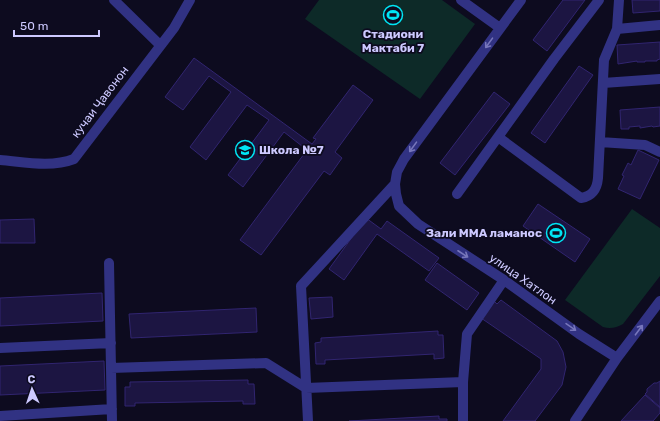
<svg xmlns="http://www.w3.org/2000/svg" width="660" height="421" viewBox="0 0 660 421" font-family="Rubik,sans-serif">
<rect width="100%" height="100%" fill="#0d0b1f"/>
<path fill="#0d2a28" d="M319 0H442L475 24 420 99 305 19Z
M632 209 660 228V276L623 324C616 328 610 329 603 327L565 300Z"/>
<path fill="#1c1542" stroke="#312570" d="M563 0H585L547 51 533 40Z
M632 0H660V11L633 13Z
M660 42V59L657 60V61H645V62H637V61L618 64 617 45Z
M194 58 312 144 316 139 313 138 353 85 373 100 335 152 342 158 330 175 324 171 261 255 240 240 307 150 284 132 243 187 228 175 269 120 247 105 206 160 190 147 231 92 209 76 183 110 165 97Z
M579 66 593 75 545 143 531 133Z
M494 92 510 104 455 175 440 163Z
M660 107V126L653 127 652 126 640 128V126L629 127V129H621L620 110Z
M638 150 659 160 640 199 618 189 624 176 622 175 628 163 631 165Z
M538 204 590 239 575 262 523 226Z
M366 218 381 229 387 221 439 258 429 271 377 234 344 280 329 269Z
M34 219 35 243H0V220Z
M437 263 479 293 467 310 425 280Z
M102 293 103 321 0 326V298Z
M332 297 333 317 311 319 309 298Z
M501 300 557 341 563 352 566 367 562 385 535 421H503L541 369V359L481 318 494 301 497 304Z
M256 308 257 332 131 338 129 314Z
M438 331V335H443L444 358 434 359V354L325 360V364H316L315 343 321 342V338Z
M104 361 105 390 0 395V366Z
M248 380V384H254L255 404H243V401L135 403V406H125V387H130V382Z
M660 381V407L645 394 647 392V389L654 383H657Z
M645 395 660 408V413L653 421H621Z
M439 416V419H447V421H349Z"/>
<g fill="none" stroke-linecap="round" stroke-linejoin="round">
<path stroke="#313283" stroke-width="10" d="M114 0 160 45
M461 0 500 28
M521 0 404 159 397 172 395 184 396 194 399 206 418 224 504 280 579 334 617 358
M617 29 660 25
M603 83 660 79
M498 137 581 198C593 196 597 189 598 178L604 60 617 29 619 0
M600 142 645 145 660 152
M0 160C24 162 51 168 74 159L174 28 190 0
M457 194 554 59 599 0
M109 263 112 421
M0 348 111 343
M111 368 266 363 306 388 463 382
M0 416 112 409
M308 421 301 286 395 184
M463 421V382L467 334 504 280
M575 421 617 358 660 301"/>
</g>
<defs><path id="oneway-shaft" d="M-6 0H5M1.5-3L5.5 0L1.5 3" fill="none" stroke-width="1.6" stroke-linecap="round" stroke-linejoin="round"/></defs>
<g stroke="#7776bb">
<use href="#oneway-shaft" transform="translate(489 43) rotate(126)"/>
<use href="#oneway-shaft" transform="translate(413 147) rotate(126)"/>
<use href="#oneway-shaft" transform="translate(463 254) rotate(33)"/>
<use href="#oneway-shaft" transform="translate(571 327) rotate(35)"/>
<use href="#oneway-shaft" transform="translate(639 330) rotate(-53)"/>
</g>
<defs>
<symbol id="stadium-ring" viewBox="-11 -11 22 22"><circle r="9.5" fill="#0d0b1f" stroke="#00e5f4" stroke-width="1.5"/><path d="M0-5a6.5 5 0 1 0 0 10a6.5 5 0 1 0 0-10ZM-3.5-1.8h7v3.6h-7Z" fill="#00e5f4"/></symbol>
<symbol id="school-ring" viewBox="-11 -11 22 22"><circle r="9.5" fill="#0d0b1f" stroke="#00e5f4" stroke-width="1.5"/><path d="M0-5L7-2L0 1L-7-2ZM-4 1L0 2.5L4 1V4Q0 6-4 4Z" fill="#00e5f4"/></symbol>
</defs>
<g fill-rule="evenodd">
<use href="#stadium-ring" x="382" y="4" width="22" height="22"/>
<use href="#school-ring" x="234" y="139" width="22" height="22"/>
<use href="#stadium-ring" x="545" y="222" width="22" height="22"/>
</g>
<g text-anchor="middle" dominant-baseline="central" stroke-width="3.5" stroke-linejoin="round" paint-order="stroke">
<g font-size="12" font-weight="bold" fill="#cdc9ff" stroke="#0d0b1f">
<text x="393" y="34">Стадиони<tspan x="393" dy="14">Мактаби 7</tspan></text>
<text x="259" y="150" text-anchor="start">Школа №7</text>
<text x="542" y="233" text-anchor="end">Зали MMA ламанос</text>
</g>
<g font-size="12" fill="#cdc9ff" stroke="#0d0b1f">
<text transform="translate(100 102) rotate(-53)">кучаи Ҷавонон</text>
<text transform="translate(523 279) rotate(35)">улица Хатлон</text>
</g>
</g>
<g transform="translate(32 389) rotate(357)" stroke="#0d0b1f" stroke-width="3" paint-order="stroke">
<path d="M0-3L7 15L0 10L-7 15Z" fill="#cdc9ff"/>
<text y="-6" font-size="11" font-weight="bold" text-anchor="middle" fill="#cdc9ff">С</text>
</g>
<path d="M14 30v6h85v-6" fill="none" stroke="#cdc9ff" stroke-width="2"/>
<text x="20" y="30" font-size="12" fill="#cdc9ff" stroke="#0d0b1f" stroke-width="3" paint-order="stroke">50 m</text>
</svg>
